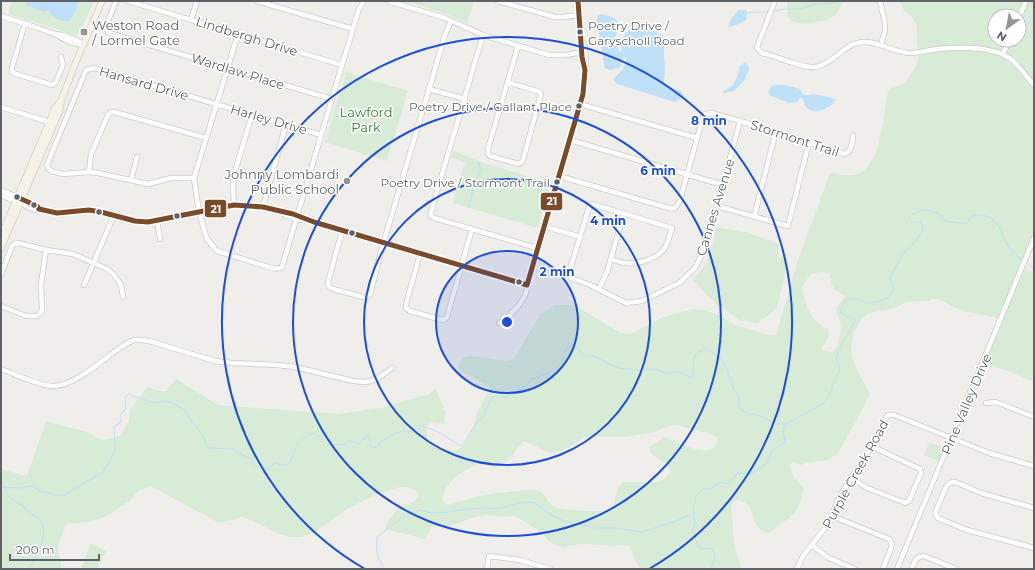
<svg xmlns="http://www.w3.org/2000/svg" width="1035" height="570" viewBox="0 0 1035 570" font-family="Montserrat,sans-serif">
<rect width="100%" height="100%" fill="#efeeea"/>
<path fill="#d8ebd6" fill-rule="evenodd" d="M12 1H94L80 32 76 35 70 34 54 28 8 14Z
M405 1H474L467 23 444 13Z
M787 1H844L836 15 824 21 802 24 792 21 788 17Z
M900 1H1034V230L1019 267 1034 273V380C1026 380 1022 377 1015 374 1004 369 995 367 984 361L1004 320 986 315 973 313 960 310 938 299H932L929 301 906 302 897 307 890 309 869 313 866 315 861 320 853 334 851 350 854 364 870 395 840 450C826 467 818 458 801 465L793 462 789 465 794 478 803 488C800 519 787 516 769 533 755 531 753 518 750 506L740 500H735L731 506 734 541 741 569H641L635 560 631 548 628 546 622 545 612 546 587 544H580L564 547 556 545 549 541 543 534 530 525 519 518 513 516 507 517 487 515 472 518 446 527 434 526 431 528 425 539 385 529 388 521 397 509 415 501 419 495 416 491 408 487H400L377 494 345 510 329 523 321 527 312 533 301 537H290L279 534 251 520 242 517 223 522H217L204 514 197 511 150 486 139 491 129 501 108 515 96 520 88 522 67 524 59 542 58 551 61 559V569H1V469L27 476 46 421 86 432 103 440 112 438 120 435 129 421 130 410 145 390 148 387 158 391H166L176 379 218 405 338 414 381 408 429 394 435 388 446 413 444 417 445 424 432 422 431 423 426 426C426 436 429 441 436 447 443 452 446 453 453 451 470 447 473 425 478 411 481 404 487 395 490 389V387L459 370 458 367C460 364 462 358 466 357 473 354 498 360 507 361L511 360 515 357 536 321 541 314 555 305H574L607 325 621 333 627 334 633 333 663 317 694 309 704 310 721 316 736 325 764 334 776 335 798 260 830 173C839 174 849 177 858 174 881 164 884 116 887 95L890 89 898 86 906 82 917 64 919 56 917 41V26L912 17 904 11 900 2ZM995 16H1019V40H995ZM824 272 830 275C832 289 833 288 845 296 843 300 839 303 837 307 835 312 839 317 840 322 842 331 839 347 832 352L821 350 828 337 829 332 827 329 816 322 814 319 808 309 802 291 803 286 809 276 813 273ZM677 425C684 427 691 429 699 431 707 433 709 432 717 438 718 464 677 442 665 437L651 446 649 448C650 458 668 460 671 471L662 481 657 482H624C615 488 615 500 613 510 603 512 561 511 553 506 545 500 545 492 535 490 529 489 522 491 516 491 503 493 490 493 477 497 467 499 457 503 447 505L442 500C444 482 466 467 483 463 490 461 498 464 505 462 511 460 518 446 523 441L529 443 547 452 554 453 568 448 585 437H625L655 432 668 426Z
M346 72 408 91 387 161 325 142Z
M454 151 481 162 550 183 538 228 453 203 458 184 465 163 451 157Z
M715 227 746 232 779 244 778 258 785 257 788 260 777 308 758 323 739 320 721 306 717 305 693 280C703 270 710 257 713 243 715 238 715 232 715 227Z
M929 442 944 448 939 461 924 455Z
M91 543 106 551 97 569H81Z"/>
<path fill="#bfe0f9" d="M28 1H79L73 16 69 21C60 22 53 17 48 10L44 12 27 6 25 9Z
M739 10H744L747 11 746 20 736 25 729 27 728 26 732 17Z
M601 14 615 18 618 22 619 27 615 37 619 52 622 51 621 44 625 34 630 29 635 27 641 28 656 32 663 37 665 67 664 82 668 87 681 91 683 95 682 98 675 102 617 84 613 79C619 73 627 67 626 57L622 59V65L619 68 610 70 605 68 604 63 597 21 598 16Z
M745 62 748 65 749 69 744 81 734 91 723 93V91C731 88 736 82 738 74 739 71 739 69 740 67 741 65 743 64 745 62Z
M778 85C783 85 796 86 800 90 803 93 800 93 804 95 808 96 810 94 814 94 821 95 829 97 836 100 830 109 814 116 806 107 804 105 804 101 803 98H800L797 102 789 103 769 95C768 91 769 89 772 86Z"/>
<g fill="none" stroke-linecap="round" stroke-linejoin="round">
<path stroke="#bfe0f9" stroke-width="1" d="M774 11 786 9H799L816 4H830L837 1
M747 13C754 11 761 13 768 12
M468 208 475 183 481 169 478 161
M1027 263 1032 267 1034 270
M1 487 19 488 33 486 40 491 54 495H64L102 473 108 464 115 451 114 427 121 422V417L120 415 126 408 125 398 127 395 129 394 134 397 141 398 148 401 158 403 162 401 170 402 185 410 190 419 198 429 204 438 207 446 209 448 231 449 249 458 254 465 259 468 269 469 274 463 282 465H286L290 462 297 445 301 440 308 435 312 434 317 435 329 445 345 444 349 440 357 444 360 443 366 436H368L372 447 375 448 379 445 380 442 395 433 404 431 410 432 421 426C435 429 446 437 459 445H461L464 443 478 421 484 416 490 400 495 396 504 397 508 396 527 385 531 379C541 376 553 372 560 364 566 358 562 346 573 344 579 348 581 354 586 357L592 355 618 368 628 369 639 370 656 369 665 373H670L678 371 691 378C696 371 690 359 697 353 699 351 703 351 706 349L720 358 725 364 733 388 738 396 740 409 747 413 760 416 772 422 778 424H786
M5 487C6 498 16 502 25 507 27 513 35 514 39 519 51 533 36 556 29 569
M385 569C376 557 376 551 377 537L400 519 409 514 420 510 430 513 448 512 467 509 482 508 497 509 519 503 533 502 550 514 564 521 596 528H615L642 532 676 521 694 513
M710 569C714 561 718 556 711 548L702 549 699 547 696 541 693 530 695 523 694 513 693 508 696 497 699 492 704 489H711C717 483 719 481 728 484L735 475 739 473 749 474 754 472 763 467 767 462 772 451 784 443 785 441 783 429 786 424 824 403 829 396 835 378 839 372 840 368 836 359 838 351 846 336 856 320C850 317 844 316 840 311 844 302 850 296 860 300 862 301 864 302 866 303 870 304 883 300 888 298L892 293 894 287 890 279 891 276 903 253 913 245 922 232 923 228 921 222C916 222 912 223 909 218 913 212 925 209 932 211 938 212 942 217 945 221 952 222 961 224 967 223L972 216C983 213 994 217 999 227 1002 232 1004 239 1007 244 1011 251 1016 255 1022 260"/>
<defs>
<path id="minor" d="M116 1 105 28 109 33 332 99
M128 1 342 65
M257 1 353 29
M388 1 445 18 483 35 549 55H564L585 52
M498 1 555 17H563L579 15
M578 1 582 55
M775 1 757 47 758 49 762 53C773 56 784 60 794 63 800 65 806 67 812 67 819 68 826 63 832 59 840 54 847 45 857 43 875 38 892 53 910 53 920 53 928 50 938 49 959 47 994 46 1012 60 1020 67 1026 77 1034 85
M880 1 885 23V31L881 45
M1 16 35 27 55 34 63 35 77 40 83 45
M1019 17 1026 1
M191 20 197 1
M25 23 12 68V72L13 73 49 84 53 85 56 82 63 65 61 57
M55 34C64 40 73 44 83 45
M238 34 194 178 199 212 207 239 217 251 275 269 282 267 342 65 359 9 364 1
M483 35 431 212V216L434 218 537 248
M1003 54 1009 40
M507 82 537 91 540 92 541 94 523 160 522 162 519 164 490 156 488 153V149L518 46
M429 89 465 99
M580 104 697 138
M1 107 49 122
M570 140 723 185
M89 172 91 154 108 115 111 112H114L206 138
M559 176 672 209 676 207 680 200 703 117 705 114 711 113 740 121 809 142 844 154C851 153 853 142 853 135
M194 178H171L148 184 98 173 89 172 63 174 51 171 49 169 47 165 86 70 94 68 321 135
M131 180 137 157
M1 190 37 206 39 209
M1 195 35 210 39 209 57 213 89 210 101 212 135 221 148 222 157 220 234 205 263 207 293 214 307 219 314 222 527 285
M234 205 233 186 234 175 252 114
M717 206 788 226 809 142
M263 207 286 124
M281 213 285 215 300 220
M754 217 776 131
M157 220 160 239
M544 226 580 237
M342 231 328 282 329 287 333 289 363 297H367L370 294 382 248 445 35 451 21
M420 254 406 304V308L410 311 442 320 445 319 447 317 472 229
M611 259C616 261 621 263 626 263 637 265 658 258 664 249 668 243 670 235 672 228L592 204 589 207 569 273 571 278 588 284 626 303 642 301 679 283 695 268 702 254 717 206 740 121
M1 274 12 246 15 244 18 243 46 250
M84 285 114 215
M599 289 607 272 624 213
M1 306 26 316H36L40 314 42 310 41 284 46 250 73 254 107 269 114 275 121 285 123 297
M499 323 506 319 519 305 525 296 537 248 582 98C585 87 589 47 581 39
M1 369C15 374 39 386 53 386 73 386 98 364 114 352 120 348 127 342 135 340 141 339 148 341 153 342L215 361 231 363 278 365 295 367 353 381 366 382 377 379 392 368
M986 403 996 402 1034 417
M852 478 865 487 903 502 905 503 909 501 921 473 920 469 871 446
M1034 508 981 493 955 482 949 483 946 487 935 513 938 518 967 530 1034 548
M832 516 889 539C892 542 892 544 891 548L883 569
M812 545 827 557 855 569
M487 569 489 556 520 560 550 569
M797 569 803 556 828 524 841 494 865 458 886 418 888 415H894L989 453 1034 466
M897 569 1034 238
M912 569C914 562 916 556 924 556L956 569"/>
<path id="major" d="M1 236 55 108 61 101
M1 248 60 110 61 101 76 62 102 1"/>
</defs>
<use href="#minor" stroke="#cbcccc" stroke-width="6"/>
<use href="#major" stroke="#d7ceb8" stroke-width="7"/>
<use href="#minor" stroke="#fdfcfc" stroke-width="4.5"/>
<use href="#major" stroke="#f4f2e9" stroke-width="5.5"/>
<defs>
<path id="bus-1" d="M17 197 37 206 39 209 57 213 89 210 101 212 135 221 148 222 234 205 263 207 293 214 314 222 527 285 583 94 585 70 582 57 578 1"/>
</defs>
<use href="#bus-1" stroke="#fff" stroke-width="8"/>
<use href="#bus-1" stroke="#7a4b2a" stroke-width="5"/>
</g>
<circle cx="507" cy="322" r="71" fill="#1d4ed8" fill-opacity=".12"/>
<g fill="none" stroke="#1d4ed8" stroke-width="2">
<circle cx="507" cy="322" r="71"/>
<circle cx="507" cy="322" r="143"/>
<circle cx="507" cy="322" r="214"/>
<path d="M365 569A285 285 0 1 1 649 569"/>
</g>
<g fill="#919496" stroke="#fff" stroke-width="1.5">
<rect x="80" y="28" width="8" height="8" rx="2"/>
<circle cx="347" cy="181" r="4"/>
</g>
<g fill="#5f6368" stroke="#fff" stroke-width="1.5">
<circle cx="580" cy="32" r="3.5"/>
<circle cx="579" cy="106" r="3.5"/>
<circle cx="557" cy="182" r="3.5"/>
<circle cx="17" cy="197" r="3.5"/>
<circle cx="34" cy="205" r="3.5"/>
<circle cx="99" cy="212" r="3.5"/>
<circle cx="177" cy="216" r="3.5"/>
<circle cx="352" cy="233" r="3.5"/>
<circle cx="519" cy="282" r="3.5"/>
</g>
<g text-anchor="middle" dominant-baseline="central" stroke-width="3" stroke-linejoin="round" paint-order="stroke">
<g font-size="12" fill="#5f6368" stroke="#fff" text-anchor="end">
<text x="588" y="25" text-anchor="start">Poetry Drive /<tspan x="588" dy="15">Garyscholl Road</tspan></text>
<text x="572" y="106">Poetry Drive / Gallant Place</text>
<text x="550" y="182">Poetry Drive / Stormont Trail</text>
</g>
<g font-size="13" fill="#5f6368" stroke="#fff" text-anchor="start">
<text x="92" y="25">Weston Road<tspan x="92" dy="15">/ Lormel Gate</tspan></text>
<text x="339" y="174" text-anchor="end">Johnny Lombardi<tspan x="339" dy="15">Public School</tspan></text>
</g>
<g font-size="13" fill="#5f6368" stroke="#fff">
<text transform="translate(247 36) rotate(17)">Lindbergh Drive</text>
<text transform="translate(238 71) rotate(17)">Wardlaw Place</text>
<text transform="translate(144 83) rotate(16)">Hansard Drive</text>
<text transform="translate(269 119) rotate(16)">Harley Drive</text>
<text transform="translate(795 138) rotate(18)">Stormont Trail</text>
<text transform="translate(715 207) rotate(-73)">Cannes Avenue</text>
<text transform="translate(966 404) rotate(-67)">Pine Valley Drive</text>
<text transform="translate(855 474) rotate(-61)">Purple Creek Road</text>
</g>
<g font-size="13" fill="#348238" stroke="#fff">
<text x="366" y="112">Lawford<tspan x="366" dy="15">Park</tspan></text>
</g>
</g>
<circle cx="507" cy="322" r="6" fill="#1d4ed8" stroke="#fff" stroke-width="2"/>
<g font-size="12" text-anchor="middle" font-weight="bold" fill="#1d4ed8" stroke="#fff" stroke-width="3" stroke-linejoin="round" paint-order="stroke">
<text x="709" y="125">8 min</text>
<text x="658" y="175">6 min</text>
<text x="608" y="225">4 min</text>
<text x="557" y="276">2 min</text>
</g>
<g stroke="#fff" stroke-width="1.5">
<rect x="540" y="192" width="23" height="19" rx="4" fill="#7a4b2a"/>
<rect x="204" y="199" width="23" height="19" rx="4" fill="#7a4b2a"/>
</g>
<g font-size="11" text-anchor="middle" font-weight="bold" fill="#fff">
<text x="552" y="205">21</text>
<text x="216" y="213">21</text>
</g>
<rect width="1035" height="570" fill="none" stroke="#5f6368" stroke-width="4"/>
<g transform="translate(1007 28) rotate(212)"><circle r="19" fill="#ffffff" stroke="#bfc1c3"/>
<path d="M0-3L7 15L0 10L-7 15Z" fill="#919496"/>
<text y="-6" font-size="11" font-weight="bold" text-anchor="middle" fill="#5f6368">N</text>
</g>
<path d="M10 554v6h89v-6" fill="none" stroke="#5f6368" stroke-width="2"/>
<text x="16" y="554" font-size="12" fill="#5f6368" stroke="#ffffff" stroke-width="3" paint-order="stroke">200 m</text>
</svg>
